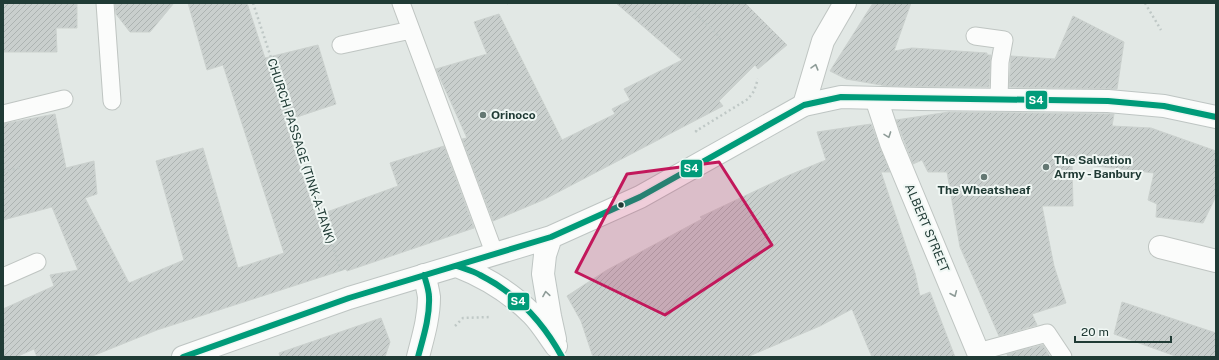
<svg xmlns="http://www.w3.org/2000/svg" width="1219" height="360" viewBox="0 0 1219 360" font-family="'Public Sans',sans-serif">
<defs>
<pattern id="building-hatch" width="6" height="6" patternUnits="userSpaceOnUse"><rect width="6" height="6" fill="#c9cfcd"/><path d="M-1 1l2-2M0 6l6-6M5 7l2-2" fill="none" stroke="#acb3b1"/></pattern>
</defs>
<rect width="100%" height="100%" fill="#e2e8e5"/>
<path fill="url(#building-hatch)" stroke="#cbd1ce" d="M3 3H77V28H56L57 52H3Z
M115 3H174L150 32H130L116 14Z
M188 3H247L265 58 318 45 336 104 285 121 316 216 398 186 390 163 444 146 474 228 347 271 346 269 157 330 90 357H37L34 349 16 357H3V309L54 286 50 275 78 270 52 207 3 220V124L55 114 66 168 94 161 97 194 85 198 129 283 184 260 156 161 203 148 238 268 284 253 223 65 207 70Z
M616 3H745L787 45 758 69 755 65 719 101 723 106 543 200 493 221 462 139 467 138 436 69 487 54 474 22 499 14 562 140 615 114 612 109 630 100 624 89 682 60Z
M873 3H911L894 51 912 48 987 53V55H991L989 87 887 86 846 79 830 71Z
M1073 16 1124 42 1117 89 1009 87 1011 56 1055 59Z
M949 112 1114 114 1112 126 1151 128 1216 151V196L1203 223 1156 217 1157 204 1148 200 1154 173 1072 163 1073 206H1042L1054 266 1066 303 1032 314 1037 325 999 336 960 247 947 172H928L922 160 913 164 896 120Z
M871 124 890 172H881L915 273 920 296 930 292 955 357H872L852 309 820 326 747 357H593L581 321 567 296 607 270 702 219 700 217 787 176 826 160 817 132Z
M1122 302 1216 333V357H1178L1114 334Z
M381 318 390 342 385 357H280L279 353Z
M1043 345 1050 357H1008L1007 354Z"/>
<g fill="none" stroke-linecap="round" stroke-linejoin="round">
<defs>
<path id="lane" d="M105 3 112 101
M401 3 495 255
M975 36 1004 40 1000 62 999 100
M341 45 411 30
M3 114 64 99
M3 277 37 262
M978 352 1047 333 1063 357"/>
<path id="street" d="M876 98 891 143 980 357
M804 105 823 41 845 3
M1160 247 1216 261
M418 357C423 337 429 318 429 297 428 290 426 282 424 275"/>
<path id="secondary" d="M551 237 545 255 543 274 550 316 555 339
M457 266C485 277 510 292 532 314 541 323 548 335 556 346
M183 357 349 298 551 237 640 197 804 105 841 97 921 99 1108 101 1164 106 1216 117"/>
</defs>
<use href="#lane" stroke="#bfc5c2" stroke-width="19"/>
<use href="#street" stroke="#bfc5c2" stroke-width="24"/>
<use href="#secondary" stroke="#bec5c3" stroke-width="24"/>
<path stroke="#bfc8c6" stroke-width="2.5" stroke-dasharray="2 3" stroke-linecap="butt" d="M253 3 341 271
M507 3H508
M684 3 716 33 722 42
M1145 3 1161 30
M697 132 696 131 748 99 754 91 758 79
M3 172 22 167
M455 326 463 318 491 317"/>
<use href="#lane" stroke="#fbfcfb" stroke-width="17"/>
<use href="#street" stroke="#fbfcfb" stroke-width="22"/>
<use href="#secondary" stroke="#fbfcfb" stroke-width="22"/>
<defs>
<path id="bus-1" d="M457 266C465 269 473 271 480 275 516 293 543 322 562 357
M183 357 349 298 551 237 640 197 804 105 841 97 1108 101 1164 106 1216 117
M418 357C423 338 430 317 429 297 429 290 426 282 424 275"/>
</defs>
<use href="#bus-1" stroke="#f0f7f4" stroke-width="9"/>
<use href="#bus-1" stroke="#009b79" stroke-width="6"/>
</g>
<defs><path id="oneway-chevron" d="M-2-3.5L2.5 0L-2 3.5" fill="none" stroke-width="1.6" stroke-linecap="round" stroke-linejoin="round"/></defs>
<g stroke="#8e9c98">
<use href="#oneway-chevron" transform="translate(815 67) rotate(-74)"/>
<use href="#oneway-chevron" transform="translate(888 135) rotate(70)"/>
<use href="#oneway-chevron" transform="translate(546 294) rotate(-99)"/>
<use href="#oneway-chevron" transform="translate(954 294) rotate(67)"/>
</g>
<path fill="#c2185b" fill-opacity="0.2" stroke="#c2185b" stroke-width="3" stroke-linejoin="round" d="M719 162 772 245 665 315 576 272 627 174Z"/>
<g fill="#647873" stroke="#f0f7f4" stroke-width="1.5">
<circle cx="483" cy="115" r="4"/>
<circle cx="1046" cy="167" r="4"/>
<circle cx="984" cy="177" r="4"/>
</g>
<circle fill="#203b35" stroke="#f0f7f4" stroke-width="1.5" cx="621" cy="205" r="3.5"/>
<g text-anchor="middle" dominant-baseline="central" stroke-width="4" stroke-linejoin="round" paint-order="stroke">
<g font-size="12" font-weight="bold" fill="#203b35" stroke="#f0f7f4" text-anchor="start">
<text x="491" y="115">Orinoco</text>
<text x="1054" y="160">The Salvation<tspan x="1054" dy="14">Army - Banbury</tspan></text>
<text x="984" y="190" text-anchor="middle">The Wheatsheaf</text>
</g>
<g font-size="12" fill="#203b35" stroke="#f0f7f4">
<text transform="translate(301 151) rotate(72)">CHURCH PASSAGE (TINK-A-TANK)</text>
<text transform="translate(927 228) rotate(67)">ALBERT STREET</text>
</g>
</g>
<g stroke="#f0f7f4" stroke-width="1.5">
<rect x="1025" y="90" width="23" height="20" rx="4" fill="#009b79"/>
<rect x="680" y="159" width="23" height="19" rx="4" fill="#009b79"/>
<rect x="507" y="292" width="23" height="19" rx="4" fill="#009b79"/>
</g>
<g font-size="11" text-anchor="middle" font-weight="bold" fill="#fff">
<text x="1036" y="104">S4</text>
<text x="691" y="172">S4</text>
<text x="518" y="305">S4</text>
</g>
<rect width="1219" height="360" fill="none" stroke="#203b35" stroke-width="8"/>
<path d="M1075 336v6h96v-6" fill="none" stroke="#203b35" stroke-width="2"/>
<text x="1081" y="336" font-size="12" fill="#203b35" stroke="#f0f7f4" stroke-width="3" paint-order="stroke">20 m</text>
</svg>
